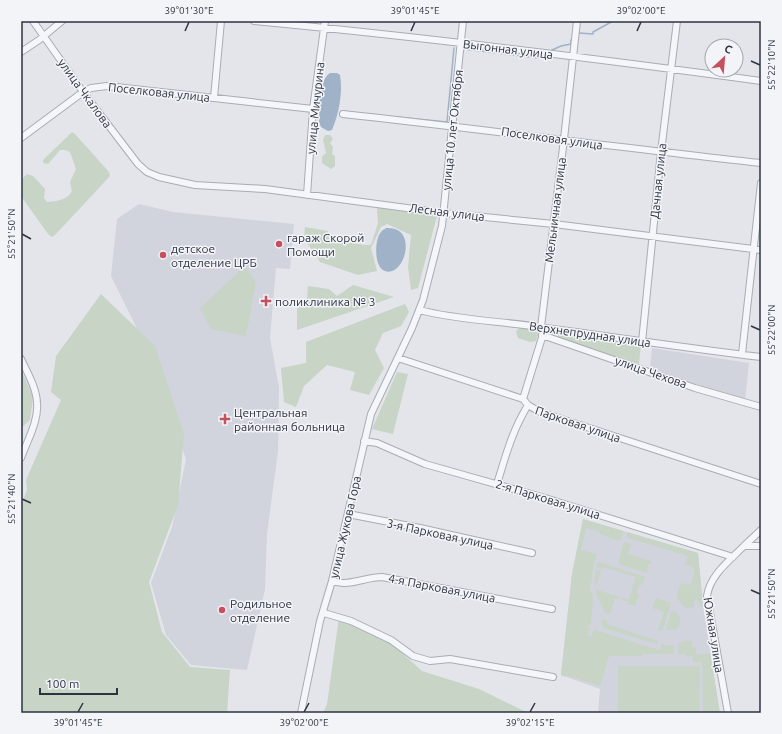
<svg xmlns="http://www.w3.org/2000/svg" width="782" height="734" viewBox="0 0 782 734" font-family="Ubuntu,sans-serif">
<rect width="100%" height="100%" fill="#e3e5ea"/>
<path fill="#d1d4dc" d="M139 204 173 212 294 224 290 269 276 268 270 338 279 387 278 451 267 534 265 589 247 670 191 665 166 635 151 583 172 527 186 459 143 341 111 276 117 219Z
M652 348 749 363 745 401 650 368Z
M583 519 698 553 703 606 720 713H598L600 689 561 675 572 574Z"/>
<path fill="#c8d4c5" d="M72 132 75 134 109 172 110 176 55 235 52 237 48 234 21 196V180L27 174 33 176 45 189 44 198 47 202C58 201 67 200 72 191L70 182 76 169 70 152 65 150H60L48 164 43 163V160L71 133Z
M325 135H330L333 139 330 143 333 147 332 154 335 156V166L331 169 322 163V157L326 153 323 140Z
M377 208 437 216 418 288 411 290 408 267 411 235 387 224 381 227 371 248 377 271 358 275 320 262 304 238 305 227 328 231 329 239 365 245H371L378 223Z
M245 266 256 282 246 336 211 329 200 308Z
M353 285 394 297 297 330V309L307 299 308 286 329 289 337 296Z
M101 294 155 346 184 434 178 505 149 582 162 632 190 667 230 670 227 713H21V505L27 490 26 480 61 400 51 392 56 356Z
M405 304 409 312 401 326 383 333 375 350 384 368 369 395 350 390 355 372 327 365 304 386 296 407 284 402 281 368 306 363V342Z
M521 328 537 331 538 334 536 341 530 342 518 338 516 332 518 329Z
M548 332 641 344 639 364 547 335Z
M21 369 33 398 30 420 21 428Z
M397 372 408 374 393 434 372 429Z
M583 519 623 531 621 539 618 540 610 538 599 533V531L586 528 581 550 597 554 594 563 590 590 593 596 591 625H588V627L590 628 588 636H591L593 632 595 630 659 650 662 644 674 646 673 654H642V656H609L600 686 566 675 565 677 561 675 572 574Z
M627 532 698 553 703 606H699L698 600 694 601V607L686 608C676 603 675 591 682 583L691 585 695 570 691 565 688 566 685 565 688 556 628 538 627 537Z
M624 542 631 544 628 554 651 561 650 564H648L647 573 619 564V559Z
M599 562 645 577 642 585H639L636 593 639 594 635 606 628 604V602L622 600V598L629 599 636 577 603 567 602 569 596 567 597 564Z
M596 569 601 571 595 589 619 597V599L615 598 610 614 605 613C596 593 593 591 596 569Z
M656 598 671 603 663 630 661 631 658 630 664 612 652 608Z
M671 611H674C682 615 682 622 677 629L666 630Z
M339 617 391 643 422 671 479 689 528 713H323L327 704Z
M602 619 607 621V624L658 641 657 644 604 628 602 625Z
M689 640 692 641V647H695L697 655 710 653 720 713H703L702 662H693L692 656H686V654H678L679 643Z
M618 666H700V713H618Z"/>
<path fill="#a0b2c8" d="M330 73H337L340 75C343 92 339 114 332 130L328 131 321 127 319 122C320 109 318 81 330 73Z
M386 228C419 225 405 278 385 271 374 268 374 240 381 232 382 230 384 230 386 228Z"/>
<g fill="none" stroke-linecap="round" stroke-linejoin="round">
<path stroke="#a0b2c8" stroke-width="1.5" d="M579 33 593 34V32L613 21
M464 49 538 58 545 57
M552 50 561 46 571 44V40
M397 117 447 122 454 48"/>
<defs>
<path id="minor" d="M33 21 83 92 138 164 147 172 159 177 195 185 265 189 444 213 554 224 761 250
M254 21C423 37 592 58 761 81
M21 52 39 40 62 21
M214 98 221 21
M343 114C482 129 621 148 761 163
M21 138 83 92 91 88 107 86 313 109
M307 195 313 109 325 21
M419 310C458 320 499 321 539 327 613 337 687 348 761 357
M541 327 564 139 577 21
M542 335 695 388 761 407
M642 342 661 152 677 21
M742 354 761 183
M398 358 523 399 528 405 540 412 761 484
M21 359C27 372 36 387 37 402 39 421 27 441 21 458
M523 399 544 331
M364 441 377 443 425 464 545 498 733 557
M497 484C506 455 512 431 528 405
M348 514 420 528 532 553
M761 530 744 546H761
M332 581C349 587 365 577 382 577L552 609
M324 613 351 621 391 640 413 656 430 661 450 659 553 677
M301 713 320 621 332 581 371 414 412 328 423 300 442 226 463 21
M728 713 707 596C710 575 730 560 744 546"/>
</defs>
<use href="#minor" stroke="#a8acb4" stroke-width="8"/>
<use href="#minor" stroke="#f5f6f9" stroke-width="6"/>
</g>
<path fill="none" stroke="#2c3341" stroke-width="1.5" d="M185 31 189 22M411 31 415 22M637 31 641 22M751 61 760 65M22 234 31 239M751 326 760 330M22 499 31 503M751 590 760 594M78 712 83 703M304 712 309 703M530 712 535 703"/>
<g fill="#c6515d" stroke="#f3f4f8" stroke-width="1.5">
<circle cx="279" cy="244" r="4"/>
<circle cx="163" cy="255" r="4"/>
<path d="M264 295h4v4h4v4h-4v4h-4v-4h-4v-4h4z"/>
<path d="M223 413h4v4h4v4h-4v4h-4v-4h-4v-4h4z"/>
<circle cx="222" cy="610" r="4"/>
</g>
<g text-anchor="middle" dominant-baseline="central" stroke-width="3" stroke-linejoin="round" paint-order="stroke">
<g font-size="12" fill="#2c3341" stroke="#f3f4f8">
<text transform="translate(508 49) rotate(7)">Выгонная улица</text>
<text transform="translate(159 92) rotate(6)">Поселковая улица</text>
<text transform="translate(85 93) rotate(54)">улица Чкалова</text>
<text transform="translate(315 108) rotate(-84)">улица Мичурина</text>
<text transform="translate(452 130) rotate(-84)">улица 10 лет Октября</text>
<text transform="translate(552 138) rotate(8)">Поселковая улица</text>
<text transform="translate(658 181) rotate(-84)">Дачная улица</text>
<text transform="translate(555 210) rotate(-83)">Мельничная улица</text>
<text transform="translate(447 212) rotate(7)">Лесная улица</text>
<text transform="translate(590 334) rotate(8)">Верхнепрудная улица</text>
<text transform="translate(651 372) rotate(19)">улица Чехова</text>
<text transform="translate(578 424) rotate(19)">Парковая улица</text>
<text transform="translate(548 499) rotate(17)">2-я Парковая улица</text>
<text transform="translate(345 527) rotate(-77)">улица Жукова Гора</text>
<text transform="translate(440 534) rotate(12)">3-я Парковая улица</text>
<text transform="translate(442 588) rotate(11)">4-я Парковая улица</text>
<text transform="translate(714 635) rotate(81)">Южная улица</text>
</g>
<g font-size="12" fill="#2c3341" stroke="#f3f4f8" text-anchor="start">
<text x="287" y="237">гараж Скорой<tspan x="287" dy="14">Помощи</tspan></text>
<text x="171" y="248">детское<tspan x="171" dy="14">отделение ЦРБ</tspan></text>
<text x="275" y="301">поликлиника № 3</text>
<text x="234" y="412">Центральная<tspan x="234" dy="14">районная больница</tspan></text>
<text x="230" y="603">Родильное<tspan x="230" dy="14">отделение</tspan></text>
</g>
</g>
<rect width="782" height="734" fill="none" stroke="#f3f4f8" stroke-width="44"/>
<g transform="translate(724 58) rotate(26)"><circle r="19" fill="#f3f4f8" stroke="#a3a7af"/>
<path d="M0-3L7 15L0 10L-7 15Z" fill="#c6515d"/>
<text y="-6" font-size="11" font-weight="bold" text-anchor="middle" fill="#2c3341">С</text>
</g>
<path d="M40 688v6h77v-6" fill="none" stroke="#2c3341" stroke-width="2"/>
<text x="46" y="688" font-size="12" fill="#2c3341" stroke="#f3f4f8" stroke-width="3" paint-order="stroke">100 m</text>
<rect x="22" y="22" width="738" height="690" fill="none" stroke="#2c3341" stroke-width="1.5"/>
<g font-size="10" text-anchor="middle" fill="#2c3341">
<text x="189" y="14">39°01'30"E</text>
<text x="415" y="14">39°01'45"E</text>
<text x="641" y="14">39°02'00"E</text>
<text transform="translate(771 65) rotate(-90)" y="4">55°22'10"N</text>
<text transform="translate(11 234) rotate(-90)" y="4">55°21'50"N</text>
<text transform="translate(771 330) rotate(-90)" y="4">55°22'00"N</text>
<text transform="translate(11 499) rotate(-90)" y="4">55°21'40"N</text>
<text transform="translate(771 594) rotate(-90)" y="4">55°21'50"N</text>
<text x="78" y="726">39°01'45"E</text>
<text x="304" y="726">39°02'00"E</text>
<text x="530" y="726">39°02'15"E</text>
</g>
</svg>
